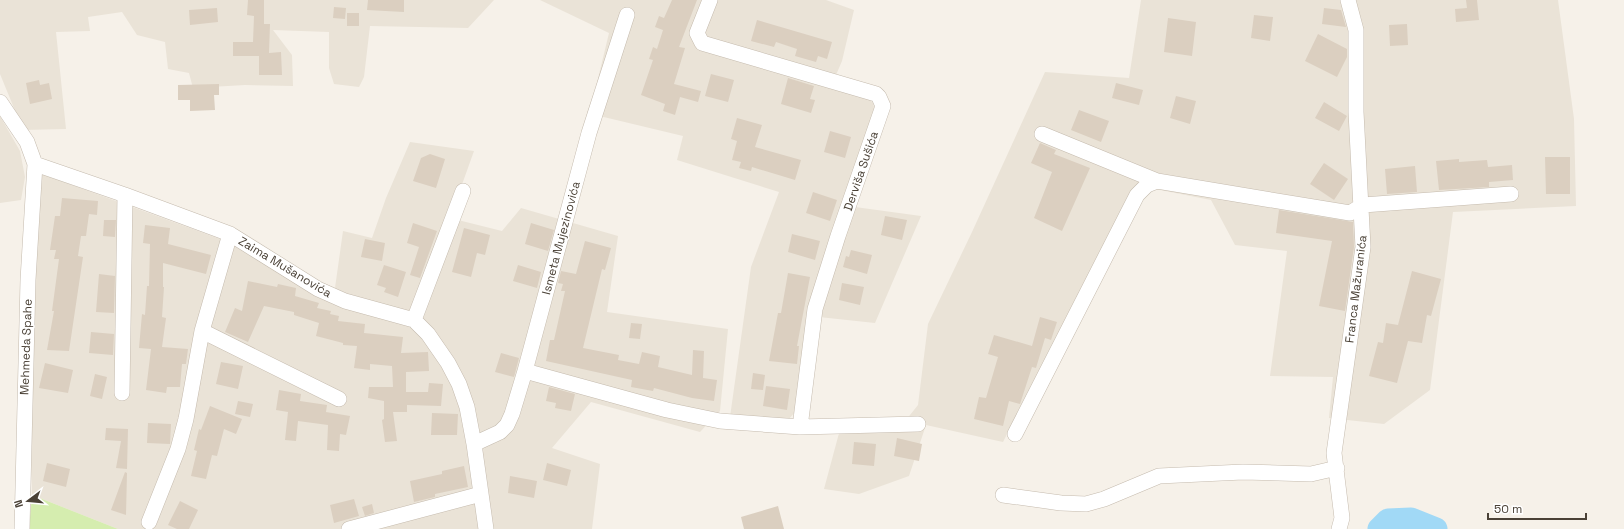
<svg xmlns="http://www.w3.org/2000/svg" width="1624" height="529" viewBox="0 0 1624 529" font-family="'Space Grotesk',sans-serif">
<rect width="100%" height="100%" fill="#f6f1e9"/>
<path fill="#eae3d7" d="M0 0H494L468 28 370 26 364 77 359 87 334 84 329 68V32L273 30 292 55 293 86 245 85 193 88 189 73 168 69 165 42 137 35 122 12 88 17 90 31 56 32 66 129 23 130 0 74Z
M540 0H826L854 10 842 61 836 75 865 95 873 103 875 112 855 207 921 216 875 323 819 317 795 412 789 419 782 421 730 417 751 267 779 192 677 160 683 136 587 113 595 91 609 33Z
M1141 0H1558L1574 119 1576 206 1453 212 1430 390 1384 424 1329 418 1333 377 1270 376 1287 251 1235 245 1211 200 1155 189 1142 183 1123 206 1003 442 926 425 909 476 859 494 824 489 842 422 906 420 918 405 928 324 972 232 1045 72 1129 78Z
M0 116 20 151 25 177 21 200 0 203Z
M410 142 474 151 450 218 502 231 521 208 618 236 607 312 728 329 720 411 700 432 591 402 552 448 600 464 592 529H118L32 495 30 337 42 174 231 243 335 288 343 231 372 238 386 198Z"/>
<path fill="#d5edaf" d="M32 495 118 529H29Z"/>
<g fill="none" stroke-linecap="round" stroke-linejoin="round">
<path stroke="#a1d9f6" stroke-width="23" d="M1379 529 1388 520 1411 519 1436 529"/>
</g>
<path fill="#dbcfc0" d="M248 0H264V24H270L269 53 281 52 282 75H259V56H233V42H253L254 16 247 15Z
M368 0H404V12L367 10Z
M672 0H697L679 47 685 48 674 84 701 91 698 102 680 97 675 115 663 111 665 104 641 95 653 60 649 59 653 47 657 49 663 30 655 27 659 16 664 18Z
M1466 0H1477L1479 20 1456 22 1455 9 1467 8Z
M334 7 346 8 345 19 333 18Z
M217 8 218 22 190 25 189 10Z
M1324 8 1341 10 1346 27 1322 24Z
M347 13H359V26H347Z
M1254 15 1273 17 1270 41 1251 38Z
M1168 18 1196 22 1192 56 1164 52Z
M757 20 832 42 827 59 818 56 816 62 795 56 797 49 776 42 774 47 751 41Z
M1407 24 1408 45 1390 46 1389 25Z
M1318 34 1347 49V57L1337 77 1305 61Z
M711 74 734 80 728 102 705 96Z
M788 78 814 86 810 99 815 100 811 113 781 104Z
M39 80 40 85 49 83 52 99 30 104 26 83Z
M1116 83 1143 90 1139 105 1112 98Z
M219 84V95H214L215 110 190 111V100H178V85Z
M1176 96 1196 101 1190 124 1170 118Z
M1324 102 1347 116 1339 131 1315 118Z
M1079 110 1109 121 1101 142 1071 130Z
M737 118 762 125 755 147 801 160 795 180 752 167 751 171 739 168 741 162 732 160 737 141 731 139Z
M830 131 851 137 845 158 824 152Z
M1040 143 1056 150 1054 154 1090 168 1062 231 1034 218 1052 172 1031 163Z
M430 154 445 159 436 188 413 181 421 158Z
M1545 157H1570V194H1546Z
M1459 159V162L1487 160 1488 167 1512 165 1513 180 1489 182V187L1439 190 1436 161Z
M1324 163 1348 179 1334 200 1310 184Z
M1415 166 1417 192 1387 194 1385 169Z
M813 192 837 200 830 221 806 213Z
M62 198 98 201 97 215 89 214 86 236H81L78 256 83 257 69 351 47 350 54 311H52L59 259H54L56 250H50L55 216H60Z
M1279 210 1353 222 1354 247 1345 311 1319 306 1332 241 1276 233Z
M885 216 907 220 902 240 881 235Z
M104 220H116L115 237 103 236Z
M413 223 437 231 420 278 410 275 419 247 407 243Z
M531 223 554 230 548 251 525 244Z
M145 225 170 228 168 244 211 255 206 274 163 263V287H164L162 317 166 318 162 347 188 349 186 364H182L180 387H167L166 393 146 390 151 349 139 348 142 314 145 315 147 286H149L150 244 143 243Z
M464 228 490 235 485 255 477 253 471 277 452 272Z
M792 234 820 241 815 260 788 252Z
M365 239 385 243 382 261 361 257Z
M585 241 611 248 605 270 602 269 583 348 619 355 618 360 639 364 642 352 660 356 658 367 692 375 693 350 704 351 703 378 717 380 714 401 692 398 654 388 653 391 631 387 632 380 546 361 550 340H554L565 291H561L563 284 558 283 561 271 576 274Z
M851 250 872 255 867 274 843 267 846 256 849 257Z
M384 265 406 272 398 297 384 292 386 288 377 285Z
M518 265 541 272 537 288 513 281Z
M1412 271 1441 279 1431 316 1427 315 1422 343 1408 341 1397 383 1369 376 1378 342 1383 343 1386 323 1398 325Z
M788 273 810 277 797 346H799L797 364 769 361 778 313H781Z
M99 274 115 276 114 313 96 312Z
M248 281 277 287 278 284 296 288 295 296 319 303 317 308 331 311 330 314 339 316 338 321 365 324 364 333 403 337 401 353 428 352 429 371 406 372V392H428L429 383 443 384 441 406 407 405V412H393L397 441 385 442 382 420 384 419V401L368 398 369 387H393L392 366 370 364V370L354 368 357 346 343 345V343L316 336 319 323 294 315V312L264 306 248 342 225 332 235 308 242 311Z
M842 283 864 287 860 305 839 300Z
M1040 317 1057 322 1051 340 1045 338 1036 368 1032 367 1020 404 1009 401 1003 426 974 419 979 397 986 398 998 357 988 354 994 335 1032 346Z
M631 323 642 324 640 339 629 338Z
M91 332 114 334 113 355 89 353Z
M501 353 519 358 514 377 495 372Z
M221 362 243 366 238 389 216 384Z
M45 363 73 370 68 393 39 388Z
M753 373 765 375 763 390 751 389Z
M95 374 107 377 102 399 90 396Z
M766 386 790 389 787 410 763 406Z
M549 387 575 394 571 411 555 408 556 403 546 401Z
M279 390 301 394 300 401 327 405 326 412 350 416 346 435 340 434 339 451 327 450 328 425 298 421 296 441 285 440 288 412 276 410Z
M238 401 253 404 250 417 235 414Z
M210 406 242 419 236 434 224 429 217 456 212 455 206 479 191 476 197 451 194 450 199 429 201 430Z
M432 413 458 414 457 435H431Z
M148 423 171 424 170 444 147 443Z
M106 428 128 429 127 469 116 468 121 441 105 440Z
M897 438 922 444 919 461 894 456Z
M854 442 876 444 874 466 852 464Z
M47 463 70 469 66 487 43 481Z
M547 463 571 470 567 486 543 480Z
M464 466 468 487 435 494V497L414 502 410 481 442 474V471Z
M125 472 127 473 126 515 111 510Z
M510 476 537 481 534 498 508 493Z
M354 499 359 516 334 523 330 505Z
M180 501 198 510 189 529H177L168 525Z
M372 504 374 513 365 516 362 507Z
M778 506 784 529H744L741 517Z"/>
<g fill="none" stroke-linecap="round" stroke-linejoin="round">
<defs>
<path id="minor" d="M710 0 697 33 702 43 876 94 879 97 883 106 838 236 815 309 800 427
M0 102 27 142 35 164 28 280 22 529
M1042 134 1157 181
M35 164 125 195 230 234 318 289 345 301 414 320 428 334 448 363 459 384 467 407 474 444 486 529
M414 320 463 191
M202 331 339 399
M525 371 667 410 720 421 800 427 918 424
M122 393 125 195
M1015 434 1137 195 1147 185 1157 181 1350 213 1363 205 1511 194
M474 444 500 432 507 425 512 414 525 371 589 133 627 15
M1003 495 1061 503 1086 504 1104 499 1159 476 1243 472 1311 474 1337 468
M149 522 178 449 186 419 202 331 230 234
M349 529 481 494
M1339 529 1342 518 1334 453 1363 247 1356 112V30L1348 0"/>
</defs>
<use href="#minor" stroke="#c5bbae" stroke-width="16"/>
<use href="#minor" stroke="#fff" stroke-width="15"/>
</g>
<g text-anchor="middle" dominant-baseline="central" stroke-width="3" stroke-linejoin="round" paint-order="stroke">
<g font-size="12" fill="#4a4136" stroke="#fff">
<text transform="translate(861 171) rotate(-71)">Derviša Sušića</text>
<text transform="translate(561 238) rotate(-75)">Ismeta Mujezinovića</text>
<text transform="translate(285 267) rotate(31)">Zaima Mušanovića</text>
<text transform="translate(1356 289) rotate(-83)">Franca Mažuranića</text>
<text transform="translate(26 347) rotate(-88)">Mehmeda Spahe</text>
</g>
</g>
<g transform="translate(28 501) rotate(254)" stroke="#ffffff" stroke-width="3" paint-order="stroke">
<path d="M0-3L7 15L0 10L-7 15Z" fill="#4a4136"/>
<text y="-6" font-size="11" font-weight="bold" text-anchor="middle" fill="#4a4136">N</text>
</g>
<path d="M1488 513v6h98v-6" fill="none" stroke="#4a4136" stroke-width="2"/>
<text x="1494" y="513" font-size="12" fill="#4a4136" stroke="#ffffff" stroke-width="3" paint-order="stroke">50 m</text>
</svg>
